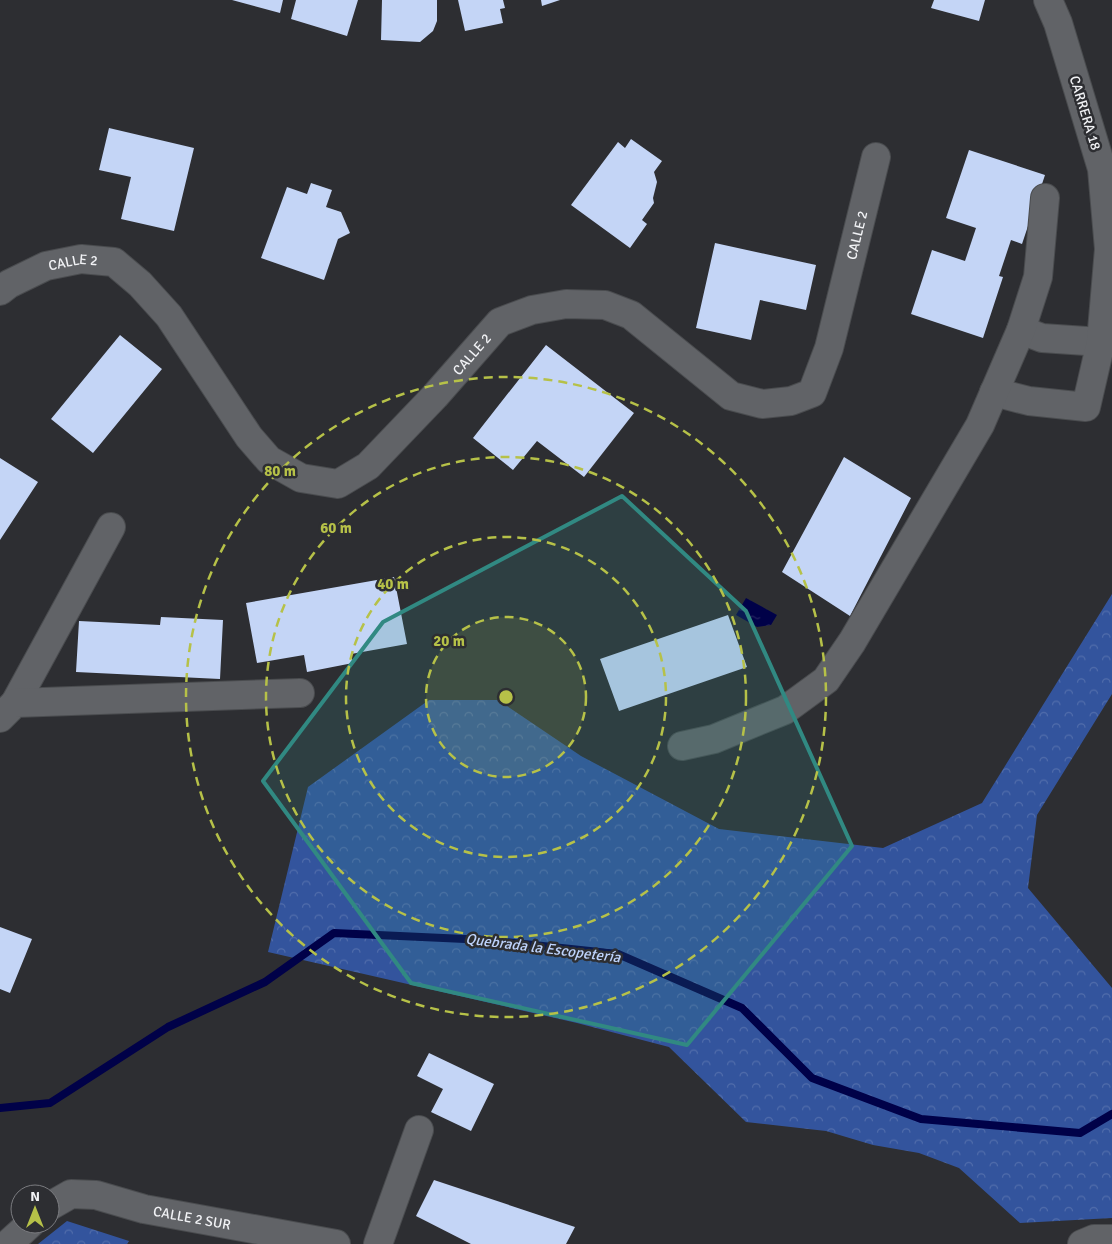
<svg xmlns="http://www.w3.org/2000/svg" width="1112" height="1244" viewBox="0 0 1112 1244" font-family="Signika,sans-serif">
<defs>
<pattern id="forest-crowns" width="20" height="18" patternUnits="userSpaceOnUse" patternTransform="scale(1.25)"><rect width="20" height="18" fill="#33549d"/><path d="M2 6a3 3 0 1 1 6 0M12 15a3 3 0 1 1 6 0" fill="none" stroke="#516dab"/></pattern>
<pattern id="water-ripples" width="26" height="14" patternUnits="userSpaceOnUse" patternTransform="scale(1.25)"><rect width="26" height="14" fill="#000148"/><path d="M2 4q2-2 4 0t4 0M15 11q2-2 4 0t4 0" fill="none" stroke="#262663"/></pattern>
</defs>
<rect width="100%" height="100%" fill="#2d2e32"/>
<path fill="url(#forest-crowns)" d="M1112 594V694L1037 815 1028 888 1112 988V1218L1020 1223 959 1168 919 1153 873 1145 826 1131 746 1122 669 1047 577 1023 268 952 308 787 429 700H498L581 756 719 829 883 848 982 803Z
M67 1221 129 1241 127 1244H38Z"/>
<path fill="url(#water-ripples)" d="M746 598 777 615 771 625 757 627 736 615Z"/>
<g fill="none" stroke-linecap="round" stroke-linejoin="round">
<path stroke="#000148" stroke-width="8" d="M0 1108 50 1103 168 1027 265 982 334 933 487 940 618 954 742 1008 812 1078 921 1119 1080 1133 1112 1114"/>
</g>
<path fill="#c4d5f6" d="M232 0H283L280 13Z
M296 0H358L347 36 291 19Z
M382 0H437V21L433 31 420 42 381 40Z
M458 0H503L505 8 500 9 503 23 465 31Z
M541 0H560L542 6Z
M934 0H985L979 21 931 8Z
M109 128 194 148 174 231 121 219 131 177 99 170Z
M631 139 662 161 654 172 657 182 653 198 654 203 642 220 647 224 630 248 571 205 618 142 625 148Z
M969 150 1045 175 1022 244 1011 240 999 276 1003 277 983 338 911 314 932 250 965 261 976 228 946 218Z
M311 183 332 190 326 207 341 212 350 233 338 239 324 280 261 258 287 187 307 194Z
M715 243 816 265 806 310 760 300 751 340 696 328Z
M120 335 162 369 93 453 51 419Z
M546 345 634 413 584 477 537 441 513 470 473 438Z
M844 457 911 498 850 616 782 572Z
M0 458 38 482 0 540Z
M394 577 407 644 351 654 353 663 307 672 304 655 257 663 246 603Z
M728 615 747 667 619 711 600 659Z
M161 617 223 620 220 679 76 672 79 621 160 625Z
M0 927 32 939 10 993 0 989Z
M429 1053 494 1084 471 1131 431 1112 443 1089 417 1076Z
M434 1180 575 1227 566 1244H471L416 1216Z"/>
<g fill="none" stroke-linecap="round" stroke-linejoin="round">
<defs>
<g id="minor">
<path id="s1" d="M0 291 9 284 46 266 81 259 114 262 140 284 169 316 249 437 269 460 301 478 338 484 368 466 435 396 500 322 532 310 566 304 605 305 631 315 731 396 762 404 791 401 812 393 829 348 876 157"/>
<path d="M1021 330 1042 338 1101 342"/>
<path d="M994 392 1029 401 1086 407 1101 342 1109 249 1102 169 1058 23 1048 0"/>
<path d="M15 703 111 527"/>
<path d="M0 718 15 703 300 693"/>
<path d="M682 746 714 739 785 710 826 680 852 642 980 425 1021 330 1038 277 1045 198"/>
<path id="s2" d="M50 1206 71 1194 96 1195 144 1209 336 1244"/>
<path d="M8 1244 30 1224"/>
<path d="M378 1244 419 1130"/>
<path d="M1082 1244 1094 1239H1112"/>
</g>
</defs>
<use href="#minor" stroke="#4a4c4f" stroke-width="30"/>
<use href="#minor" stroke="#616367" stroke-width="28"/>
</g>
<path fill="#318982" fill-opacity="0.2" stroke="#318982" stroke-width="4" stroke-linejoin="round" d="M622 496 746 611 852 846 687 1045 411 983 263 781 383 622Z"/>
<circle cx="506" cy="697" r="80" fill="#b6c148" fill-opacity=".12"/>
<g fill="none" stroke="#b6c148" stroke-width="2.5" stroke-dasharray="9 6">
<circle cx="506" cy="697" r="80"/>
<circle cx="506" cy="697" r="160"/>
<circle cx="506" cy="697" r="240"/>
<circle cx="506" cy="697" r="320"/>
</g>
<g text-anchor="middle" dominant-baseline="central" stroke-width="5" stroke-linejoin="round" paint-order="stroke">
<g font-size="14" fill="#f1f2f5" stroke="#2d2e32">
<text transform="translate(1085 113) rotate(73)">CARRERA 18</text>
<text stroke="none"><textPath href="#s1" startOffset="1191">CALLE 2</textPath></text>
<text stroke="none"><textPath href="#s1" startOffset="80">CALLE 2</textPath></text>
<text stroke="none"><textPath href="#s1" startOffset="636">CALLE 2</textPath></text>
<text stroke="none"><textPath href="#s2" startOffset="148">CALLE 2 SUR</textPath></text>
</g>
<g font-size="15" font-style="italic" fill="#bed3fc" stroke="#2d2e32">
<text transform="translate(543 948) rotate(7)">Quebrada la Escopetería</text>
</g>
</g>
<circle cx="506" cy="697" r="8" fill="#b6c148" stroke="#2d2e32" stroke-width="2.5"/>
<g font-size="15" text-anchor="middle" font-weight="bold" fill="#b6c148" stroke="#2d2e32" stroke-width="5" stroke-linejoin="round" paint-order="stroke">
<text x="280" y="476">80 m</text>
<text x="336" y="533">60 m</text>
<text x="393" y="589">40 m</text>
<text x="449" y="646">20 m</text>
</g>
<g transform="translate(35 1209)"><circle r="24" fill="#2d2e32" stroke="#7b7c80"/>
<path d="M0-4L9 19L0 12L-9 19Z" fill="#b6c148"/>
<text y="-8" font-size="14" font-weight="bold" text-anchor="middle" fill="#f1f2f5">N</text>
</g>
</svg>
